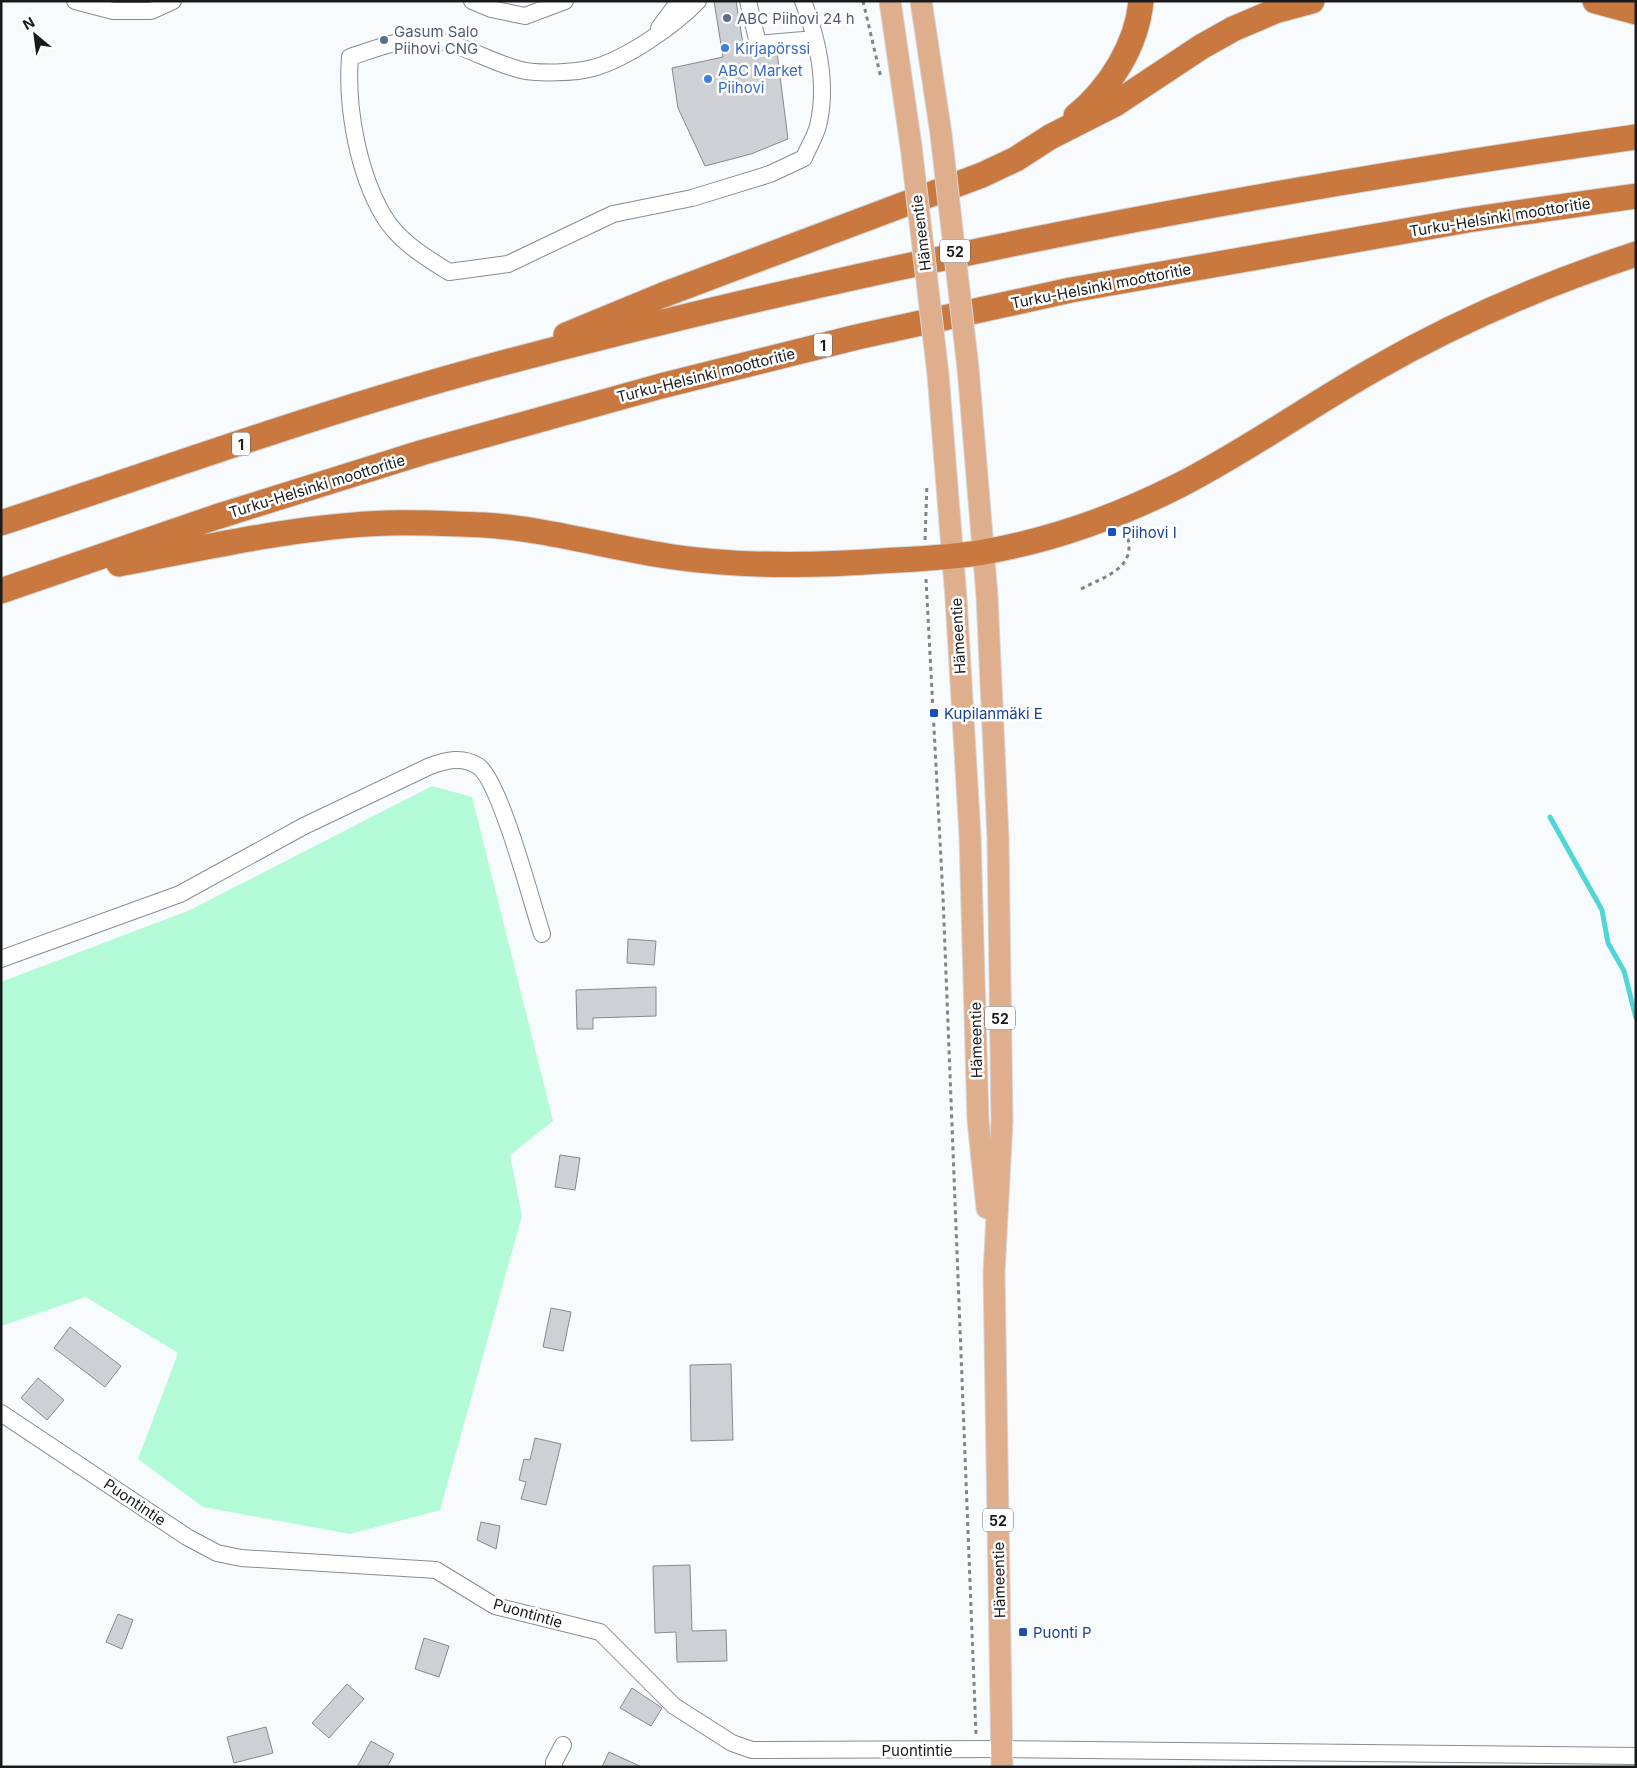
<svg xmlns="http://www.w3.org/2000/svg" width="1637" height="1768" viewBox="0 0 1637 1768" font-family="Inter,sans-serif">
<rect width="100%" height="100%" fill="#f8fbfe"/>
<path fill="#b2fbd6" d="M432 786 472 797 553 1121 510 1155 522 1216 440 1510 350 1534 203 1507 138 1459 178 1353 86 1297 1 1326V982L190 910Z"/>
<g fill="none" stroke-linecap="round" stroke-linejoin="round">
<path stroke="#4fd6d7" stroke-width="5" d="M1550 817 1602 910 1608 943 1624 971 1636 1018"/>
</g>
<path fill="#cdd1d5" stroke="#86898d" d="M714 1H736L745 56 777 52 788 139 751 154 705 166 678 108 672 68 723 57Z
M628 939 656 941 654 965 627 963Z
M656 987V1016L593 1018V1029H577L576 990Z
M560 1155 580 1158 575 1190 555 1187Z
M551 1308 571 1312 563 1351 543 1347Z
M70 1327 121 1366 105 1387 54 1348Z
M731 1364 733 1440 691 1441 690 1365Z
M38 1378 64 1400 47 1420 21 1398Z
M535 1438 561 1444 546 1505 521 1499 526 1482 519 1480 524 1459 530 1460Z
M481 1522 500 1526 496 1549 477 1540Z
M690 1565 692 1631 726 1630 727 1661 677 1662 676 1632 655 1633 653 1566Z
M118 1614 133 1620 122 1649 106 1642Z
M424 1638 449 1646 439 1677 415 1669Z
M347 1684 364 1699 329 1738 312 1723Z
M632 1688 662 1708 651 1726 620 1708Z
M266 1727 273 1753 234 1763 227 1737Z
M371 1741 394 1754 387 1767H357Z
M609 1752 642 1767H602Z"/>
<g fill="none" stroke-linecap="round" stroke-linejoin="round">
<defs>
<path id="minor" d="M75 1 113 11H151L173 1
M472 1 491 9 525 16 565 1
M698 1C674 26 626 59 593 68 575 73 538 74 521 70 492 63 467 46 438 41 407 35 378 48 350 57 346 107 358 172 383 215 398 241 425 257 449 272L508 264 613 214 692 198 770 174 804 158C808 148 815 137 818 126 828 85 818 40 803 1
M748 1 758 44 815 39
M659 28 679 1
M1 959 180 894 304 826 430 766C446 760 463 756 478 766 500 780 532 904 542 934
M1 1413 187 1537 217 1553 241 1558 436 1570 495 1606 600 1632 674 1706 732 1743 752 1750 1002 1749 1636 1756
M554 1767V1762L563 1745"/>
<path id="major" d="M890 1 911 146
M921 1 941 134
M968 368 987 596 998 838 1002 1122 994 1273 1002 1767
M938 374 956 598 970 836 978 1120 987 1208"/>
<path id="highway" d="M1595 1 1636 12
M1076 116C1110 88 1137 45 1141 1
M566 335 663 295 982 175 1016 159 1050 137 1115 104 1201 47 1233 29 1275 11 1312 1
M1 523C162 470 321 412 484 368 863 266 1248 192 1636 137
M119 564C208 547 298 526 388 523 420 522 452 524 484 525 548 529 610 548 673 557 743 567 811 566 881 561 915 559 950 558 984 552 1052 540 1119 516 1180 485 1246 451 1308 407 1373 370 1456 322 1545 284 1636 254
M1 591 216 517 424 452 661 386 857 337 1071 290 1468 220 1636 196"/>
</defs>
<use href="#minor" stroke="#888b8f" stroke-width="18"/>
<use href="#major" stroke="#d6d6d6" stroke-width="23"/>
<use href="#highway" stroke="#d6d6d6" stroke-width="27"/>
<path stroke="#818386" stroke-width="3" stroke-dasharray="4 4" stroke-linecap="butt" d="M863 1 881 78
M925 540 927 484
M926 579 943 897 976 1734
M1081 589C1107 575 1139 568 1126 532"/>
<use href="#minor" stroke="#fff" stroke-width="16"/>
<use href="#major" stroke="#dfae8c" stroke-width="21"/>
<use href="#highway" stroke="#c97840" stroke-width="25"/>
<defs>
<path id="major-bridge" d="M941 134 968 368
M911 146 938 374"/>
</defs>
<use href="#major-bridge" stroke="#d6d6d6" stroke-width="23" stroke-linecap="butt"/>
<use href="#major-bridge" stroke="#dfae8c" stroke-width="21"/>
</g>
<g fill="#5c6f8a" stroke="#fff" stroke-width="2">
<circle cx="727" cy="18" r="5"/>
<circle cx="384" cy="40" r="5"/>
</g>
<g fill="#3f7fe0" stroke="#fff" stroke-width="2">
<circle cx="725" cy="48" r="5"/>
<circle cx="708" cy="79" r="5"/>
</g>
<g fill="#1a4fb4" stroke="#fff" stroke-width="2">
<rect x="1107" y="527" width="10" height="10" rx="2.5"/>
<rect x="929" y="708" width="10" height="10" rx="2.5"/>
<rect x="1018" y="1627" width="10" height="10" rx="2.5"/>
</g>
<g text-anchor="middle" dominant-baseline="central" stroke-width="5" stroke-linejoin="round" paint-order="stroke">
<g fill="#fff" stroke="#5e5f60" stroke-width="1">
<rect x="940" y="239.5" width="30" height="23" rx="4"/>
<rect x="814" y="333.5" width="18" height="23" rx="4"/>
<rect x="232" y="432.5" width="18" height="23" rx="4"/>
<rect x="985" y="1006.5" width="30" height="23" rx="4"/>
<rect x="983" y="1508.5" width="30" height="23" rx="4"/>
</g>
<g font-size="14" font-weight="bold" fill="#191a1c">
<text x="955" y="251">52</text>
<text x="823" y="345">1</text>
<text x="241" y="444">1</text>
<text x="1000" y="1018">52</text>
<text x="998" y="1520">52</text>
</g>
<g font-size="15" fill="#4e5e75" stroke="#fff" text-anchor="start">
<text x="737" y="18">ABC Piihovi 24 h</text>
<text x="394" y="31">Gasum Salo<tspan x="394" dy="17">Piihovi CNG</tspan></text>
</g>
<g font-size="15" fill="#366cbe" stroke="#fff" text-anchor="start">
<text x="735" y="48">Kirjapörssi</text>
<text x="718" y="70">ABC Market<tspan x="718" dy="17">Piihovi</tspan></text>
</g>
<g font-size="15" fill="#191a1c" stroke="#fff">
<text transform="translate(1500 217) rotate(-9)">Turku-Helsinki moottoritie</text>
<text transform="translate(921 233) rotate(-97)">Hämeentie</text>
<text transform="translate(1101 286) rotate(-11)">Turku-Helsinki moottoritie</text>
<text transform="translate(706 375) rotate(-14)">Turku-Helsinki moottoritie</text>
<text transform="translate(317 486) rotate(-17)">Turku-Helsinki moottoritie</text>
<text transform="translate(958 636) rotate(-93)">Hämeentie</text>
<text transform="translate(976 1040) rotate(-91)">Hämeentie</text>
<text transform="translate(135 1502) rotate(34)">Puontintie</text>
<text transform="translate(999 1580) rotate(-91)">Hämeentie</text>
<text transform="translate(528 1613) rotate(16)">Puontintie</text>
<text x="917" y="1750">Puontintie</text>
</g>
<g font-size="15" fill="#164399" stroke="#fff" text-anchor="start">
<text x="1122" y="532">Piihovi I</text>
<text x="944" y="713">Kupilanmäki E</text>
<text x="1033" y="1632">Puonti P</text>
</g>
</g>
<rect width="1637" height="1768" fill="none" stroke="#191a1c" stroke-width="5"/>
<g transform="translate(35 35) rotate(331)" stroke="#ffffff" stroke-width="4" paint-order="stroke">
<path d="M0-4L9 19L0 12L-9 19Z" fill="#191a1c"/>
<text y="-8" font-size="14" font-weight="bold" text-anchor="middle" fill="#191a1c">N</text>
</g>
</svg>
